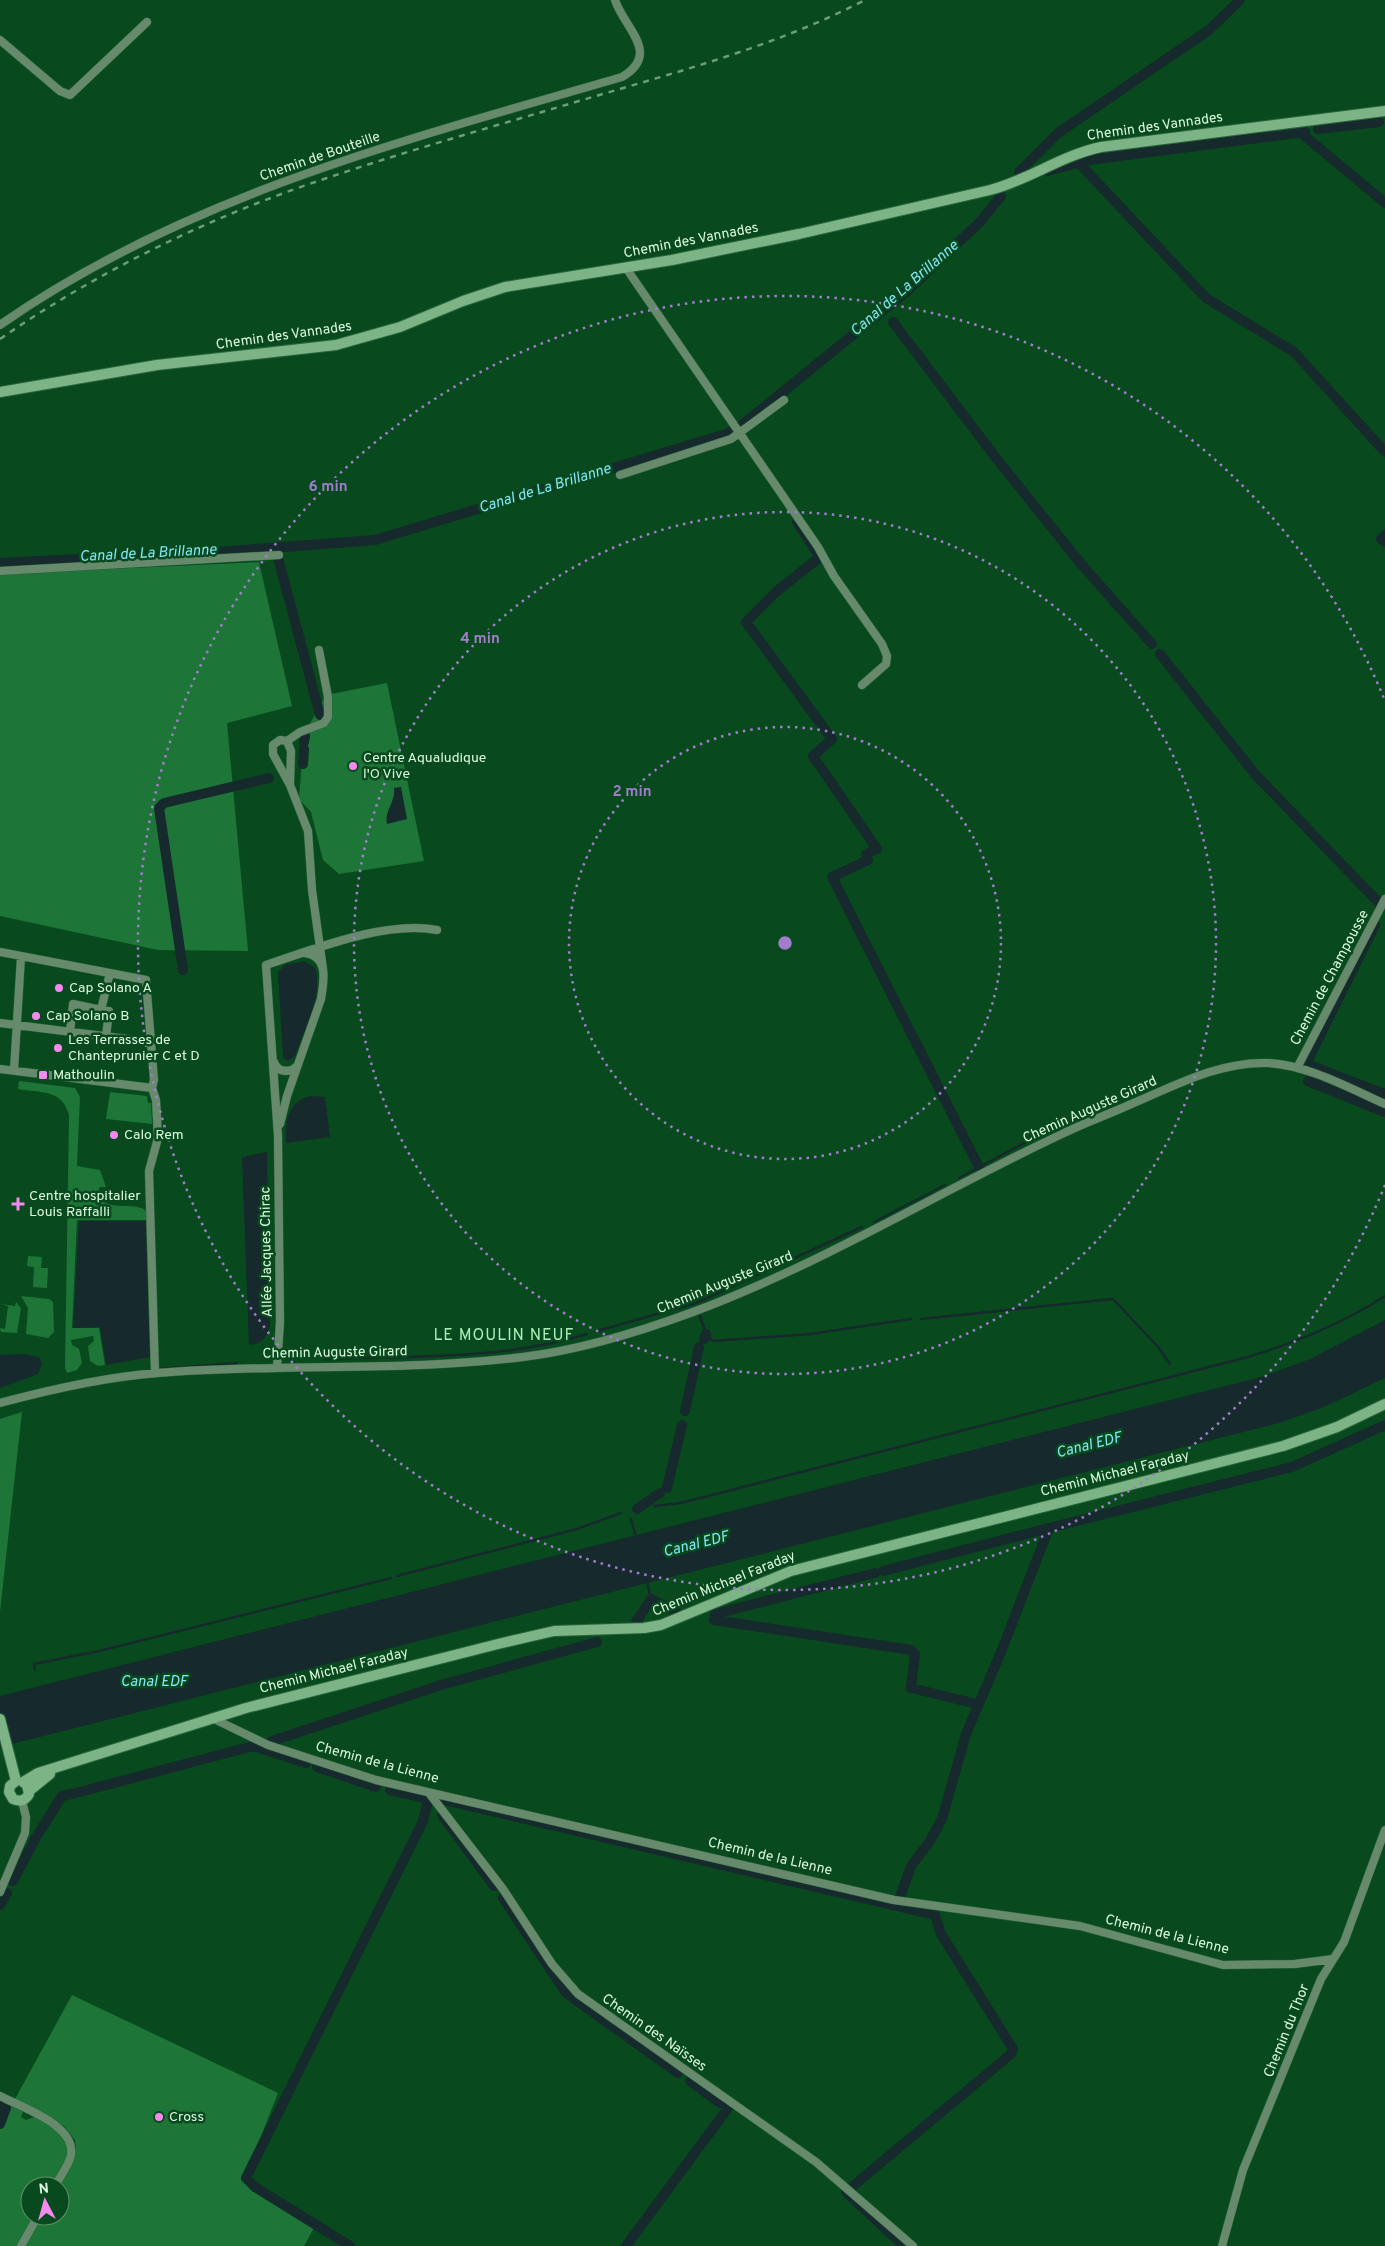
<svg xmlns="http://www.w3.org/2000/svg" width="1385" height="2246" viewBox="0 0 1385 2246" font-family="Overpass,sans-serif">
<rect width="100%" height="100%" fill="#084a1e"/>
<path fill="#1d7537" d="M259 562 292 706 227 723 248 951 158 950 0 916V574Z
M387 683 424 861 339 874 323 860 311 812 299 799 304 734 326 695Z
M19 1081 75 1088 80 1097 77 1166 100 1170 106 1187H99C99 1217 133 1199 146 1211V1220H77L72 1328H99L105 1365 98 1366 90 1361 88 1346 94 1341 93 1336 71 1340 72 1345 79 1349 82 1363 77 1370 67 1373 65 1368 69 1115C62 1089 41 1093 18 1089Z
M110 1092 147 1096 148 1103H151L152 1124 106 1119Z
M28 1256 42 1257 41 1268H48L47 1288 33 1287 34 1267 27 1266Z
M21 1296 49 1299 53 1302 54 1332 48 1338 26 1334 28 1308Z
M16 1302 21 1308 17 1333 1 1332 0 1328 5 1329 8 1306 1 1304 15 1306Z
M22 1412 0 1612V1419Z
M72 1995 278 2093 245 2177 315 2226 304 2246H24L41 2216H60L59 2186 76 2149 75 2140 64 2126 15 2099Z
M0 2100 23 2112 21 2117 26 2120 34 2117C75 2139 75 2146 52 2186H30V2216H35L18 2246H0Z"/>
<path fill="#16292c" d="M401 787 407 819 387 824C384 810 396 802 394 788Z
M304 961 315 968C324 996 304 1030 295 1056L288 1061 283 1058 278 972 285 965Z
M311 1096 325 1097 330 1137 286 1143C286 1121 286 1102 311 1096Z
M267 1152 270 1324C267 1337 263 1344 249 1345L242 1157Z
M79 1221H146L150 1357 106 1365 100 1327 73 1328Z
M1385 1320V1378L1324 1407 1279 1423 0 1747V1696L1261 1377 1310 1359Z
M25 1354 39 1357 42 1364 38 1374 0 1388V1355Z"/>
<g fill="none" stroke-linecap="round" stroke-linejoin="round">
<path stroke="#16292c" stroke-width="2.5" d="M959 1178 1028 1141 1115 1102
M874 1222 945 1185
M700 1316 706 1334 713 1341 810 1334 911 1319
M921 1319 1113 1299 1159 1348 1170 1364
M597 1331 696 1303 862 1227
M324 1359C412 1356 502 1360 587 1334
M159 1369 237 1363
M654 1506 681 1503 1248 1357C1297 1342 1342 1324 1385 1296
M631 1519 636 1537
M397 1576 577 1529 621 1513
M647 1581 651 1599
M35 1670 34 1664 99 1651 391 1578"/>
<path stroke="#16292c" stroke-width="10" d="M1318 129 1379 122
M1301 133 1385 203
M1078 162 1206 298 1294 352 1385 452
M1047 171 1089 160 1305 132
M1019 172 1058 133 1209 30 1240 0
M893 322 996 458 1082 565 1152 644
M797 522 820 557 777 591 746 622 832 739 813 756 877 849 866 854
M1385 535 1381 539 1385 542
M278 558 320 715
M0 563 216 552 375 540 726 434 742 425 907 291 980 222 1001 196
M1160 654 1255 774 1379 903
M304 742 305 736
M303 764 304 749
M868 860 832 877 979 1167
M1375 925 1306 1064 1385 1094
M183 970 159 808 164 803 269 778
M1308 1081 1385 1112
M704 1339 706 1334
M685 1411 699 1347
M667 1488 682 1425
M637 1509 660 1493
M1049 1528 1292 1467 1385 1425
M883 1571 1049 1528 1001 1652 966 1734 942 1819 930 1841 911 1866 900 1897
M875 1573 715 1614 714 1620 911 1650 915 1654 911 1688 977 1704
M636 1622 651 1599 676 1612
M272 1741 441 1685 597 1642
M317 1767 376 1787
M440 1799 935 1915 941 1934 1013 2049 1011 2054 853 2186
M442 1815 494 1886
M38 1834 62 1796 76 1793 253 1746 306 1763
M13 1881 39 1832
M503 1898 566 1993 678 2073
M0 1905 7 1893
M690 2081 720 2103
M0 2103 6 2108 0 2124
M846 2192 904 2246
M350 2246 255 2187 246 2178 423 1821 428 1801 421 1797 390 1790
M626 2246 728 2108"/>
<defs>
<path id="street" d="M0 40 60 91 70 95 147 22
M626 268 818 547 834 576 882 644 887 656 886 664 862 685
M0 325C184 196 409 139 622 77 662 53 624 28 615 0
M620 475 731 439 784 400
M0 571 279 555
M287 741 300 732 324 723 328 717V697L319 650
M290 785 291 751 287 741 280 740 273 745V754L290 785 308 831 312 890 323 969
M0 952 146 980 154 1080 152 1088
M105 1011H109L106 1037
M0 1023 151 1042
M70 1032 73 1004 101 1010 110 973
M274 1062C277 1071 284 1072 292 1070L297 1066
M1297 1068 1385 899
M0 1069 152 1088
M14 1070 21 957
M152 1088 156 1100 158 1138 149 1171 155 1373
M280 1124 287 1096 321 999C324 981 329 956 305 953
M277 1367 280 1322 278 1136 266 965C315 949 386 920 437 930
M0 1403C52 1389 104 1377 158 1373 279 1363 402 1372 523 1357 580 1350 639 1332 693 1312 822 1264 938 1192 1062 1134 1084 1123 1107 1115 1129 1105 1172 1087 1219 1061 1268 1063 1308 1065 1349 1088 1385 1104
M212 1718 268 1745 376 1780 894 1900 1080 1926 1223 1965 1295 1964 1333 1959
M429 1793 503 1889 552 1964 578 1994 816 2162 913 2246
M0 1892 25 1833 26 1817 22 1801
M0 2096C21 2107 76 2125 71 2155 69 2166 60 2176 55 2186
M21 2246 38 2216
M1222 2246 1243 2170 1321 1979 1344 1942 1385 1830"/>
<path id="secondary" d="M0 392 157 365 336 345 400 327 463 301 505 287 672 260 799 234 990 190C1029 180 1060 156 1101 147L1385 111
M0 1719 16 1781
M16 1781 10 1786 9 1792 13 1799C20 1802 25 1801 29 1794L27 1785 23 1782
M23 1782 38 1773 246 1708 498 1644 554 1631 644 1628 661 1625 791 1571 1283 1446 1337 1427 1385 1404
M29 1791 50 1774"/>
</defs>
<use href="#street" stroke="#2a663d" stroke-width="9"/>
<use href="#secondary" stroke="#2a663d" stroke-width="12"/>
<use href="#street" stroke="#678a6d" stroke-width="8"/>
<use href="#secondary" stroke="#7db486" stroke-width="10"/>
<path stroke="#6c9d7a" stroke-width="2.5" stroke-dasharray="6 6" stroke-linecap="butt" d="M0 339C100 270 212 216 327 178 407 151 488 128 569 104 669 74 772 48 865 0"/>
</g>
<g fill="none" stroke="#a17ecc" stroke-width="2.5" stroke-dasharray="2.5 5">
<circle cx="785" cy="943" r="216"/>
<circle cx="785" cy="943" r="431"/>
<path d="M1385 1185A647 647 0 1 1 1385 701"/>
</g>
<g fill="#f589ef" stroke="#084a1e" stroke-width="2">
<circle cx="353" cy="766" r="5"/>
<circle cx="59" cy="988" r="5"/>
<circle cx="36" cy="1016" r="5"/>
<circle cx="58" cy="1048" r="5"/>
<rect x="38" y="1070" width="10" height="10" rx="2.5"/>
<circle cx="114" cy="1135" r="5"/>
<path d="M15.5 1196.5h5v5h5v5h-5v5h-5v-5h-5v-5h5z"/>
<circle cx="159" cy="2117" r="5"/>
</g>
<g text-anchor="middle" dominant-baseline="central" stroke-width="5" stroke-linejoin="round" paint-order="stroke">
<g font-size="14" fill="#dbf9df" stroke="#084a1e">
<text transform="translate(1155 127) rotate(-8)">Chemin des Vannades</text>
<text transform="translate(320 157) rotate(-19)">Chemin de Bouteille</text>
<text transform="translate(691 241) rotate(-11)">Chemin des Vannades</text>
<text transform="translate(284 336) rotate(-8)">Chemin des Vannades</text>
<text transform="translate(1330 978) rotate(-62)">Chemin de Champousse</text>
<text transform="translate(1090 1110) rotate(-24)">Chemin Auguste Girard</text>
<text transform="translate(267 1252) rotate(-91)">Allée Jacques Chirac</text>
<text transform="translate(725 1283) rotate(-22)">Chemin Auguste Girard</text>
<text transform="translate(335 1353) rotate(-1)">Chemin Auguste Girard</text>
<text transform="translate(1115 1474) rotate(-14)">Chemin Michael Faraday</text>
<text transform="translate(724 1584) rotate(-22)">Chemin Michael Faraday</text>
<text transform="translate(334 1671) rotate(-14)">Chemin Michael Faraday</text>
<text transform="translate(377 1763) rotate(15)">Chemin de la Lienne</text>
<text transform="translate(770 1857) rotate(13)">Chemin de la Lienne</text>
<text transform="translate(1167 1935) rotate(14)">Chemin de la Lienne</text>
<text transform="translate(1287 2031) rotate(-68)">Chemin du Thor</text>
<text transform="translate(654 2033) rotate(35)">Chemin des Naïsses</text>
</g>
<g font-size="14" fill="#dbf9df" stroke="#084a1e" text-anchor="start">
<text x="363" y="758">Centre Aqualudique<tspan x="363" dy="16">l'O Vive</tspan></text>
<text x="69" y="988">Cap Solano A</text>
<text x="46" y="1016">Cap Solano B</text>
<text x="68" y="1040">Les Terrasses de<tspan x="68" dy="16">Chanteprunier C et D</tspan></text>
<text x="53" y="1075">Mathoulin</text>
<text x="124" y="1135">Calo Rem</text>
<text x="29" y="1196">Centre hospitalier<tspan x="29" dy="16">Louis Raffalli</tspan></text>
<text x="169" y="2117">Cross</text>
</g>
<g font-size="15" font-style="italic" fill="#83e6f6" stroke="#084a1e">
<text transform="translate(905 289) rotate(-41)">Canal de La Brillanne</text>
<text transform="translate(545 489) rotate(-17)">Canal de La Brillanne</text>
<text transform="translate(148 554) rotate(-3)">Canal de La Brillanne</text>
<text transform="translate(1089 1446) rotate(-14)">Canal EDF</text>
<text transform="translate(696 1545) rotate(-14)">Canal EDF</text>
<text x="154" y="1682">Canal EDF</text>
</g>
<g font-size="16" letter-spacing="1" fill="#aeecb8" stroke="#084a1e">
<text x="504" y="1336">LE MOULIN NEUF</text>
</g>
</g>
<circle cx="785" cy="943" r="8" fill="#a17ecc" stroke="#084a1e" stroke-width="2.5"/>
<g font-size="15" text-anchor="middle" font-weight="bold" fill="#a17ecc" stroke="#084a1e" stroke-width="5" stroke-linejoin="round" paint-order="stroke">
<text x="328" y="491">6 min</text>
<text x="480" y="643">4 min</text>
<text x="632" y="796">2 min</text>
</g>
<g transform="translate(45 2201) rotate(354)"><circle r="24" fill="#084a1e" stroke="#5c906b"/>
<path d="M0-4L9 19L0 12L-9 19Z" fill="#f589ef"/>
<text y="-8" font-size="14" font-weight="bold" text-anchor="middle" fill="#dbf9df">N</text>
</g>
</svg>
